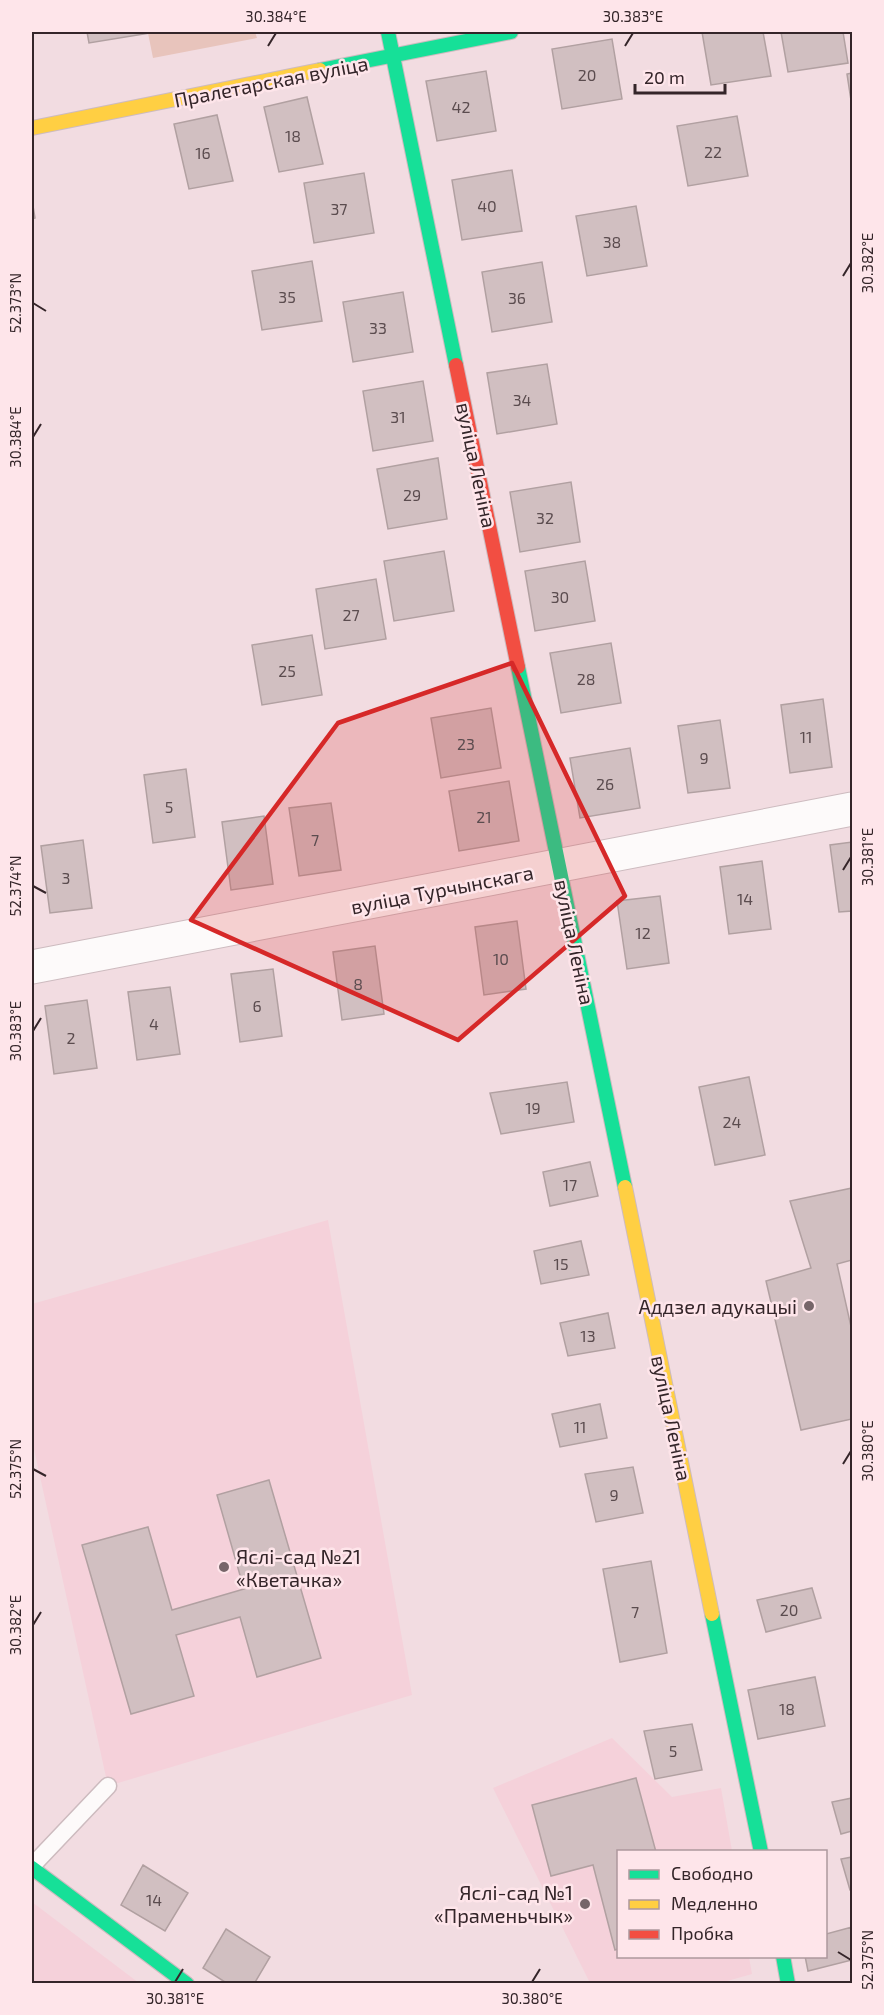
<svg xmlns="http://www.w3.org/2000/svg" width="884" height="2015" viewBox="0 0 884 2015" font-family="'Exo 2',sans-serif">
<rect width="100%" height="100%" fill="#f2dce1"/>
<path fill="#f5d1da" d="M328 1220 412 1695 108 1786 32 1440V1304Z
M612 1738 672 1797 721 1788 732 1851 618 1852V1956L749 1957 752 1974 720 1983H590L493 1788Z
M32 1902 139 1983H32Z"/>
<path fill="#e8c4bc" d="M156 32H255L257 38 153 58 148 33Z"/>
<path fill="#d1bfc1" stroke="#b1a0a1" stroke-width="1.5" d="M87 32H156L89 43Z
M702 32H763L771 76 711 85Z
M781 32H843L848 63 788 72Z
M612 39 622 99 562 109 552 49Z
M486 71 496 131 437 141 426 81Z
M852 73V107L847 74Z
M307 97 323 164 279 172 264 107Z
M217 115 233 181 189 189 174 124Z
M737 116 748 176 688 186 677 126Z
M512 170 522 231 462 240 452 180Z
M364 173 374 233 314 243 304 183Z
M32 200 35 218 32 219Z
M636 206 647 266 587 276 576 216Z
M312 261 322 321 262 330 252 271Z
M542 262 552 322 492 332 482 272Z
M403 292 413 352 353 362 343 302Z
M547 364 557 424 497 434 487 373Z
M423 381 433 441 373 451 363 391Z
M438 458 447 519 388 529 377 469Z
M571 482 580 542 520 552 510 492Z
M444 551 454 611 394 621 384 561Z
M585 561 595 621 535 631 525 571Z
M376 579 386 639 325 649 316 589Z
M312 635 322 695 262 705 252 645Z
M611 643 621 703 561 713 550 653Z
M823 699 832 767 790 773 781 705Z
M491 708 501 768 441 778 431 718Z
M720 720 730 788 688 793 678 726Z
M630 748 640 808 580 818 570 758Z
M186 769 195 837 153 843 144 775Z
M509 781 519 841 459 851 449 791Z
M331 803 341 870 299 876 289 808Z
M264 816 273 884 231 890 222 822Z
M83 840 92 908 50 913 41 846Z
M852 842V911L839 912 830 845Z
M762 861 771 929 729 934 720 867Z
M660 896 669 963 627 969 617 901Z
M517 921 526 989 484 995 475 927Z
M375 946 384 1014 342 1020 333 952Z
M273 969 282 1036 240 1042 231 974Z
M170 987 180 1054 137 1060 128 992Z
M87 1000 97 1068 54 1074 45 1006Z
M749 1077 765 1155 715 1165 699 1087Z
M567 1082 574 1122 501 1134 490 1093Z
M590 1162 598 1196 550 1206 543 1172Z
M852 1188V1260L837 1264 852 1331V1419L801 1430 766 1281 811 1268 790 1201Z
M581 1241 589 1275 541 1284 534 1251Z
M608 1313 615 1348 568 1356 560 1323Z
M600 1404 607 1438 560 1447 552 1414Z
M633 1467 643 1513 596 1522 585 1474Z
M269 1480 321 1658 257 1677 240 1617 176 1635 194 1696 131 1714 82 1545 148 1527 172 1610 244 1589 217 1495Z
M651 1561 667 1653 620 1662 603 1569Z
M812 1588 821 1618 766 1632 757 1600Z
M815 1677 825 1726 758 1739 748 1690Z
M692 1724 702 1770 655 1779 644 1731Z
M636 1778 656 1852H618V1949L615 1950 593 1865 551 1876 532 1805Z
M852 1798V1831L841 1834 832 1802Z
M852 1857V1890H850L841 1859Z
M143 1865 188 1893 165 1931 121 1905Z
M852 1927V1960L808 1971 805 1956H826V1934Z
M226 1929 270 1957 254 1984H228L203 1968Z"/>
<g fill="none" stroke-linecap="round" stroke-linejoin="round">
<defs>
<path id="lane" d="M32 1866 108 1786"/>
<path id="street" d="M32 967 852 809"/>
<path id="fast" d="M388 32 456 365
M320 70 511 32
M518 667 625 1187
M712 1614 761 1852
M32 1868 187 1984
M783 1956 788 1984"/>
<path id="slow" d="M32 128 320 70
M625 1187 712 1614"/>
<path id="jam" d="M456 365 518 667"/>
</defs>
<use href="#lane" stroke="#cdbbbf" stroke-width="19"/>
<use href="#street" stroke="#cdbbbf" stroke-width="35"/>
<use href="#fast" stroke="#cdbbbf" stroke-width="16"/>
<use href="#slow" stroke="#cdbbbf" stroke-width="16"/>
<use href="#jam" stroke="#cdbbbf" stroke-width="16"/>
<use href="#lane" stroke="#fdfafa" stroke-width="16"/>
<use href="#street" stroke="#fdfafa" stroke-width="33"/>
<use href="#fast" stroke="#16e098" stroke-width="14"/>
<use href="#slow" stroke="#ffcf43" stroke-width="14"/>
<use href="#jam" stroke="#f24e42" stroke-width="14"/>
</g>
<path fill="#d62828" fill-opacity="0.2" stroke="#d62828" stroke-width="4.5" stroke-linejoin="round" d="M512 663 625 896 458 1040 191 920 338 723Z"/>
<path fill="none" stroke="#342529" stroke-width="2" d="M268 46 276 33M625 46 633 33M843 276 851 263M33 303 46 311M33 437 41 424M843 870 851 857M33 886 46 893M33 1031 41 1018M843 1464 851 1451M33 1469 46 1476M33 1625 41 1612M838 1952 851 1960M175 1982 183 1969M532 1982 540 1969"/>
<g fill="#766569" stroke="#fee5ea" stroke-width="2">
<circle cx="809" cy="1306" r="6"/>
<circle cx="224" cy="1567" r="6"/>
<circle cx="585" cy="1904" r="6"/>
</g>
<g text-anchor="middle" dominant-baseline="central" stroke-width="5" stroke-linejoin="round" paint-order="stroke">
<g font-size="16" fill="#5b4c4f">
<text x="587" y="74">20</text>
<text x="461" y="106">42</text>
<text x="293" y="135">18</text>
<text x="713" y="151">22</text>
<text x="203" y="152">16</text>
<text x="487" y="205">40</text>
<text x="339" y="208">37</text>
<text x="612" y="241">38</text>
<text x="287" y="296">35</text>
<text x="517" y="297">36</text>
<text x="378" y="327">33</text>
<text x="522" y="399">34</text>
<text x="398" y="416">31</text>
<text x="412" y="494">29</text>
<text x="545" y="517">32</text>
<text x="560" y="596">30</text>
<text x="351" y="614">27</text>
<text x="287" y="670">25</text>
<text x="586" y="678">28</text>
<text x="806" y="736">11</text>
<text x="466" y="743">23</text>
<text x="704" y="757">9</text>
<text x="605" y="783">26</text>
<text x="169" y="806">5</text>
<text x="484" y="816">21</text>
<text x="315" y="839">7</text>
<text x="66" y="877">3</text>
<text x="745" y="898">14</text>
<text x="643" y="932">12</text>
<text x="501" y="958">10</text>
<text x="358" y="983">8</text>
<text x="257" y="1005">6</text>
<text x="154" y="1023">4</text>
<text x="71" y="1037">2</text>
<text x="533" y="1107">19</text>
<text x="732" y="1121">24</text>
<text x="570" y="1184">17</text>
<text x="561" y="1263">15</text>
<text x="588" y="1335">13</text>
<text x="580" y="1426">11</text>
<text x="614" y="1494">9</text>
<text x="789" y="1609">20</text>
<text x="635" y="1611">7</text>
<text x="787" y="1708">18</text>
<text x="673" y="1750">5</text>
<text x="154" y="1899">14</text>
</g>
<g font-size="20" fill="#342529" stroke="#fee5ea">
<text transform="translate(271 81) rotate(-11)">Пралетарская вуліца</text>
<text transform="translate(477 465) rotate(78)">вуліца Леніна</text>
<text transform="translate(442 889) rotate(-11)">вуліца Турчынскага</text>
<text transform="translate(575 942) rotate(78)">вуліца Леніна</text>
<text transform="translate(672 1418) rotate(78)">вуліца Леніна</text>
</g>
<g font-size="20" fill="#342529" stroke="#fee5ea" text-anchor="end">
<text x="797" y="1306">Аддзел адукацыі</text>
<text x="236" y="1556" text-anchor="start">Яслі-сад №21<tspan x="236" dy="23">«Кветачка»</tspan></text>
<text x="573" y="1892">Яслі-сад №1<tspan x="573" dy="23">«Праменьчык»</tspan></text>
</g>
</g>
<rect width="884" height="2015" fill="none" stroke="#fee5ea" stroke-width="66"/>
<rect x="617" y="1850" width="210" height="108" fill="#fee5ea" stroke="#ad989d" stroke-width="1.5"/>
<rect x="629" y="1870" width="30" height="9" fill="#16e098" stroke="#ad989d" stroke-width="1.5"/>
<text x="671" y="1880" font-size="18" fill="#342529">Свободно</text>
<rect x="629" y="1900" width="30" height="9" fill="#ffcf43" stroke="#ad989d" stroke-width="1.5"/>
<text x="671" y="1910" font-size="18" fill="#342529">Медленно</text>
<rect x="629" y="1930" width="30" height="9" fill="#f24e42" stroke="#ad989d" stroke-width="1.5"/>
<text x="671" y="1940" font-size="18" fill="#342529">Пробка</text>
<path d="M635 84v9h90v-9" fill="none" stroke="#342529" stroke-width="3"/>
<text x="644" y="84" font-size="18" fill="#342529" stroke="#fee5ea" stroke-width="4.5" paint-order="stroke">20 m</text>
<rect x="33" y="33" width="818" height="1949" fill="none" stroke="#342529" stroke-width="2"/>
<g font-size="15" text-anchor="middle" fill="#342529">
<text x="276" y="22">30.384°E</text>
<text x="633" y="22">30.383°E</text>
<text transform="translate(868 263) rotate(-90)" y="5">30.382°E</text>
<text transform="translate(16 303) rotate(-90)" y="5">52.373°N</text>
<text transform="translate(16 437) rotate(-90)" y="5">30.384°E</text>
<text transform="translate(868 857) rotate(-90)" y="5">30.381°E</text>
<text transform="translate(16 886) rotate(-90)" y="5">52.374°N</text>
<text transform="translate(16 1031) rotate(-90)" y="5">30.383°E</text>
<text transform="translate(868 1451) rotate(-90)" y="5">30.380°E</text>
<text transform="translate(16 1469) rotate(-90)" y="5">52.375°N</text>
<text transform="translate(16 1625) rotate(-90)" y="5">30.382°E</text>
<text transform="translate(868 1960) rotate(-90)" y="5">52.375°N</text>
<text x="175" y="2004">30.381°E</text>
<text x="532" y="2004">30.380°E</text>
</g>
</svg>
